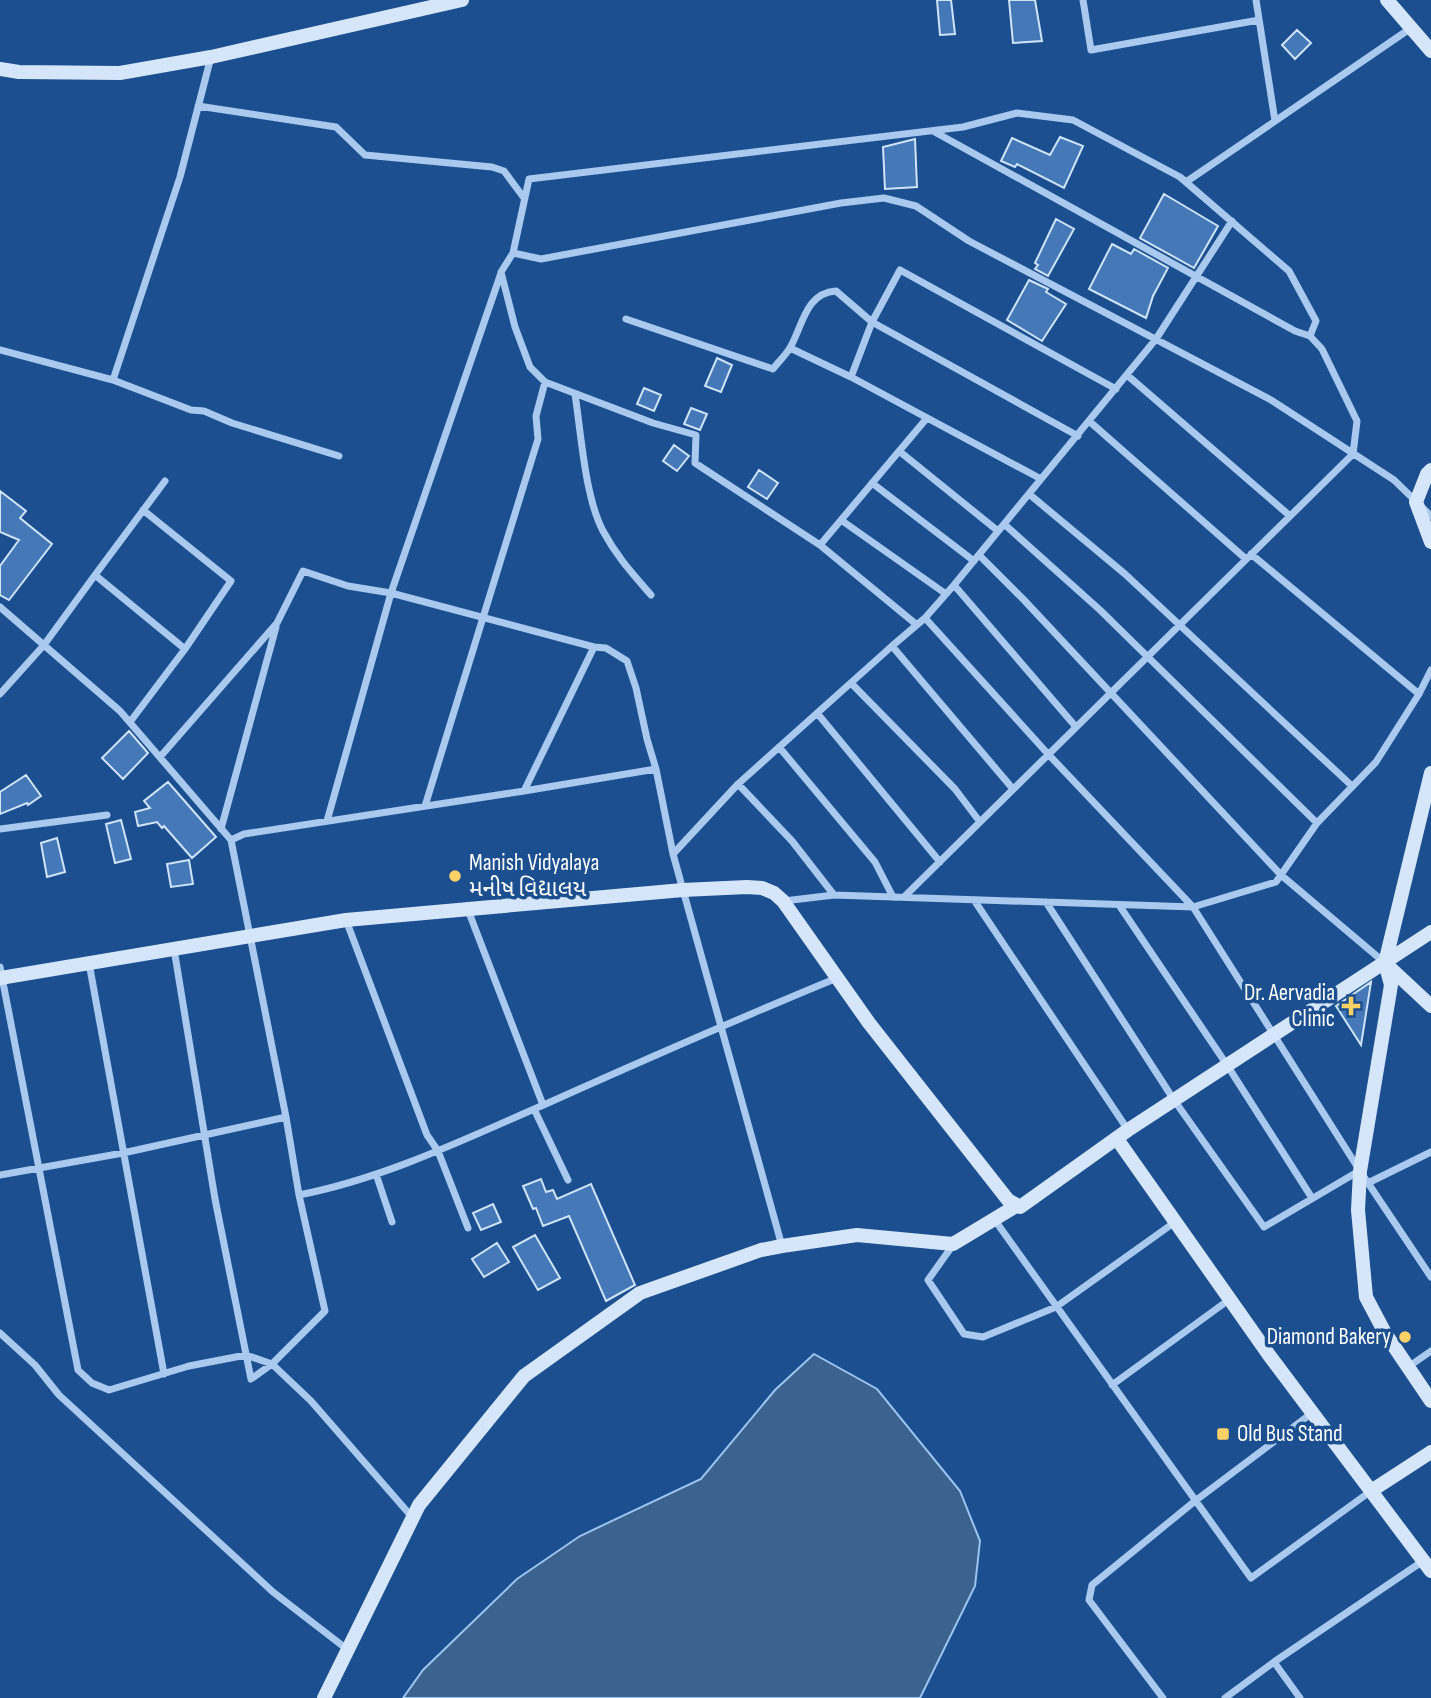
<svg xmlns="http://www.w3.org/2000/svg" width="1431" height="1698" viewBox="0 0 1431 1698" font-family="'Sofia Sans Condensed','Noto Sans Gujarati',sans-serif">
<rect width="100%" height="100%" fill="#1b4f8f"/>
<path fill="#3c6290" stroke="#9cc4f0" stroke-width="2" d="M814 1354 877 1389 960 1491 980 1541 975 1586 920 1698H403L423 1670 517 1579 580 1536 701 1479 775 1390Z"/>
<path fill="#4478b7" stroke="#cfe3fa" stroke-width="2" d="M937 0H951L955 34 940 35Z
M1009 0H1035L1042 41 1013 43Z
M1297 30 1311 43 1295 59 1282 45Z
M1060 137 1083 146 1064 188 1017 164 1015 167 1001 161 1012 138 1050 155Z
M915 139 917 187 885 189 883 147Z
M1164 194 1218 226 1194 268 1140 238Z
M1056 219 1074 229 1048 276 1035 269 1038 265 1035 263Z
M1112 244 1131 254 1134 249 1168 268 1153 296 1146 318 1089 289Z
M1029 280 1048 289 1046 292 1066 304 1042 341 1007 320Z
M717 358 732 365 721 392 705 386Z
M644 388 661 395 654 411 637 404Z
M691 408 707 414 700 430 684 424Z
M674 445 689 456 677 471 663 461Z
M759 470 778 483 767 499 748 487Z
M0 491 26 511 20 518 52 544 9 600 0 595V566L19 540 0 532Z
M129 731 148 753 123 779 102 758Z
M26 775 41 796 28 805 27 803 0 814V792Z
M168 782 216 837 192 858 164 826 162 828 157 822 138 826 135 812 150 808 144 801Z
M121 820 131 859 115 863 106 824Z
M57 838 65 872 47 877 41 843Z
M189 860 193 884 171 887 167 864Z
M1371 982 1361 1045 1336 1006Z
M541 1179 546 1192 553 1190 557 1199 591 1184 635 1285 606 1301 569 1216 543 1226 536 1208 533 1209 523 1186Z
M493 1204 501 1222 481 1230 473 1213Z
M535 1235 560 1278 538 1290 513 1247Z
M497 1243 509 1262 484 1277 472 1259Z"/>
<g fill="none" stroke-linecap="round" stroke-linejoin="round">
<path stroke="#a9c9ee" stroke-width="7" d="M1083 0 1091 50 1259 20
M1256 0 1275 121
M198 106 336 127 365 155 492 167 504 171 524 198
M933 131 1295 331 1310 336
M1186 182 1411 28
M513 253 541 259 841 203 884 198 916 206 969 241 1271 400 1394 480 1431 516
M501 273 391 593 594 647 524 791 244 834 231 840 286 1117 299 1195C386 1178 467 1138 548 1103 644 1060 740 1018 837 978
M626 319 773 369C779 361 787 354 791 346 803 324 806 293 836 291L872 322 851 377 1041 479
M790 348 851 377
M0 350 113 380 191 410 204 411 232 423 339 456
M1127 375 1290 516
M113 380 180 177 211 57
M575 394C581 433 585 497 603 531 617 557 632 573 651 595
M1089 421 1246 559
M1078 436 872 322 900 270 1116 389
M899 451 998 531
M872 483 974 561
M1029 494 1125 574 1352 786
M841 520 946 594
M820 545 695 463 696 435 653 423 545 382 530 367 515 327 501 272 513 253 529 179 963 127 1017 113 1073 120 1180 177 1289 271 1316 321 1310 336 1322 349 1357 421 1353 454 904 897
M1251 554 1419 694
M979 555 1024 600 1281 875 1385 963
M95 575 165 481
M954 585 1156 339 1232 221
M0 607 120 711 231 840
M925 618 954 585 1076 727
M917 625 820 545 927 418
M892 646 925 618 1048 754 1193 907 1276 882 1317 823 1100 610 1004 524
M594 647 606 648 627 661 636 688 647 739 656 769 673 854
M851 683 955 789 980 822
M0 694 44 645 95 575 185 649
M817 713 940 862
M130 722 185 649 231 581 143 510
M779 747 875 862 893 897
M160 757 277 623 303 571 348 586 391 593 327 821
M738 784 792 841 834 895
M524 791 656 769
M425 806 538 439 536 416 545 382
M1317 823 1376 762 1419 694 1431 670
M0 829 107 815
M221 829 276 627
M974 900 1128 1130
M784 901 834 895 1193 907 1360 1171 1431 1277
M1046 902 1174 1100 1264 1227 1359 1171
M1119 905 1227 1065 1312 1198
M468 910 543 1105
M346 920 427 1135 438 1151 468 1228
M174 949 215 1199 251 1379 272 1364 311 1401 412 1517
M89 963 164 1374
M0 967 78 1370 92 1383 109 1390 189 1366 246 1355 272 1364 325 1311 299 1195
M534 1109 568 1180
M376 1174 392 1222
M0 1175 123 1153 286 1117
M1368 1183 1431 1152
M994 1219 1251 1578 1371 1491
M953 1245 928 1280 964 1334 983 1337 1056 1307 1175 1222
M782 1246 673 854 738 784 892 646 1013 789
M0 1333 35 1365 59 1395 273 1592 348 1650
M1408 1367 1431 1351
M1112 1385 1230 1299
M1163 1698 1089 1600 1092 1585 1195 1501 1312 1413
M1225 1698 1274 1662
M1300 1698 1274 1662 1423 1561"/>
<path stroke="#d6e6fa" stroke-width="14" d="M1387 0 1431 51
M0 69 19 72 120 73 211 57 462 0
M1431 470 1427 474 1416 502 1431 542
M1431 773 1385 963 1391 985 1360 1171 1358 1210 1366 1297 1385 1333 1431 1401
M1386 964 1431 1006
M0 978 346 920 683 890 747 887 762 888 774 893 783 901 869 1023 1008 1200 1020 1207 1128 1130 1431 932
M1117 1139 1269 1355 1431 1571
M1371 1491 1431 1452
M324 1698 419 1505 524 1376 640 1293 761 1250 782 1246 857 1235 953 1244 1016 1206"/>
</g>
<g fill="#ffd166" stroke="#1b4f8f" stroke-width="2.5">
<circle cx="455" cy="876" r="7"/>
<path d="M1347.5 995.5h7v7h7v7h-7v7h-7v-7h-7v-7h7z"/>
<circle cx="1405" cy="1337" r="7"/>
<rect x="1216" y="1427" width="14" height="14" rx="3.5"/>
</g>
<g text-anchor="middle" dominant-baseline="central" stroke-width="7" stroke-linejoin="round" paint-order="stroke">
<g font-size="23" fill="#fff" stroke="#1b4f8f" text-anchor="start">
<text x="469" y="863">Manish Vidyalaya<tspan x="469" dy="26">મનીષ વિદ્યાલય</tspan></text>
<text x="1335" y="993" text-anchor="end">Dr. Aervadia<tspan x="1335" dy="26">Clinic</tspan></text>
<text x="1391" y="1337" text-anchor="end">Diamond Bakery</text>
<text x="1237" y="1434">Old Bus Stand</text>
</g>
</g>
</svg>
